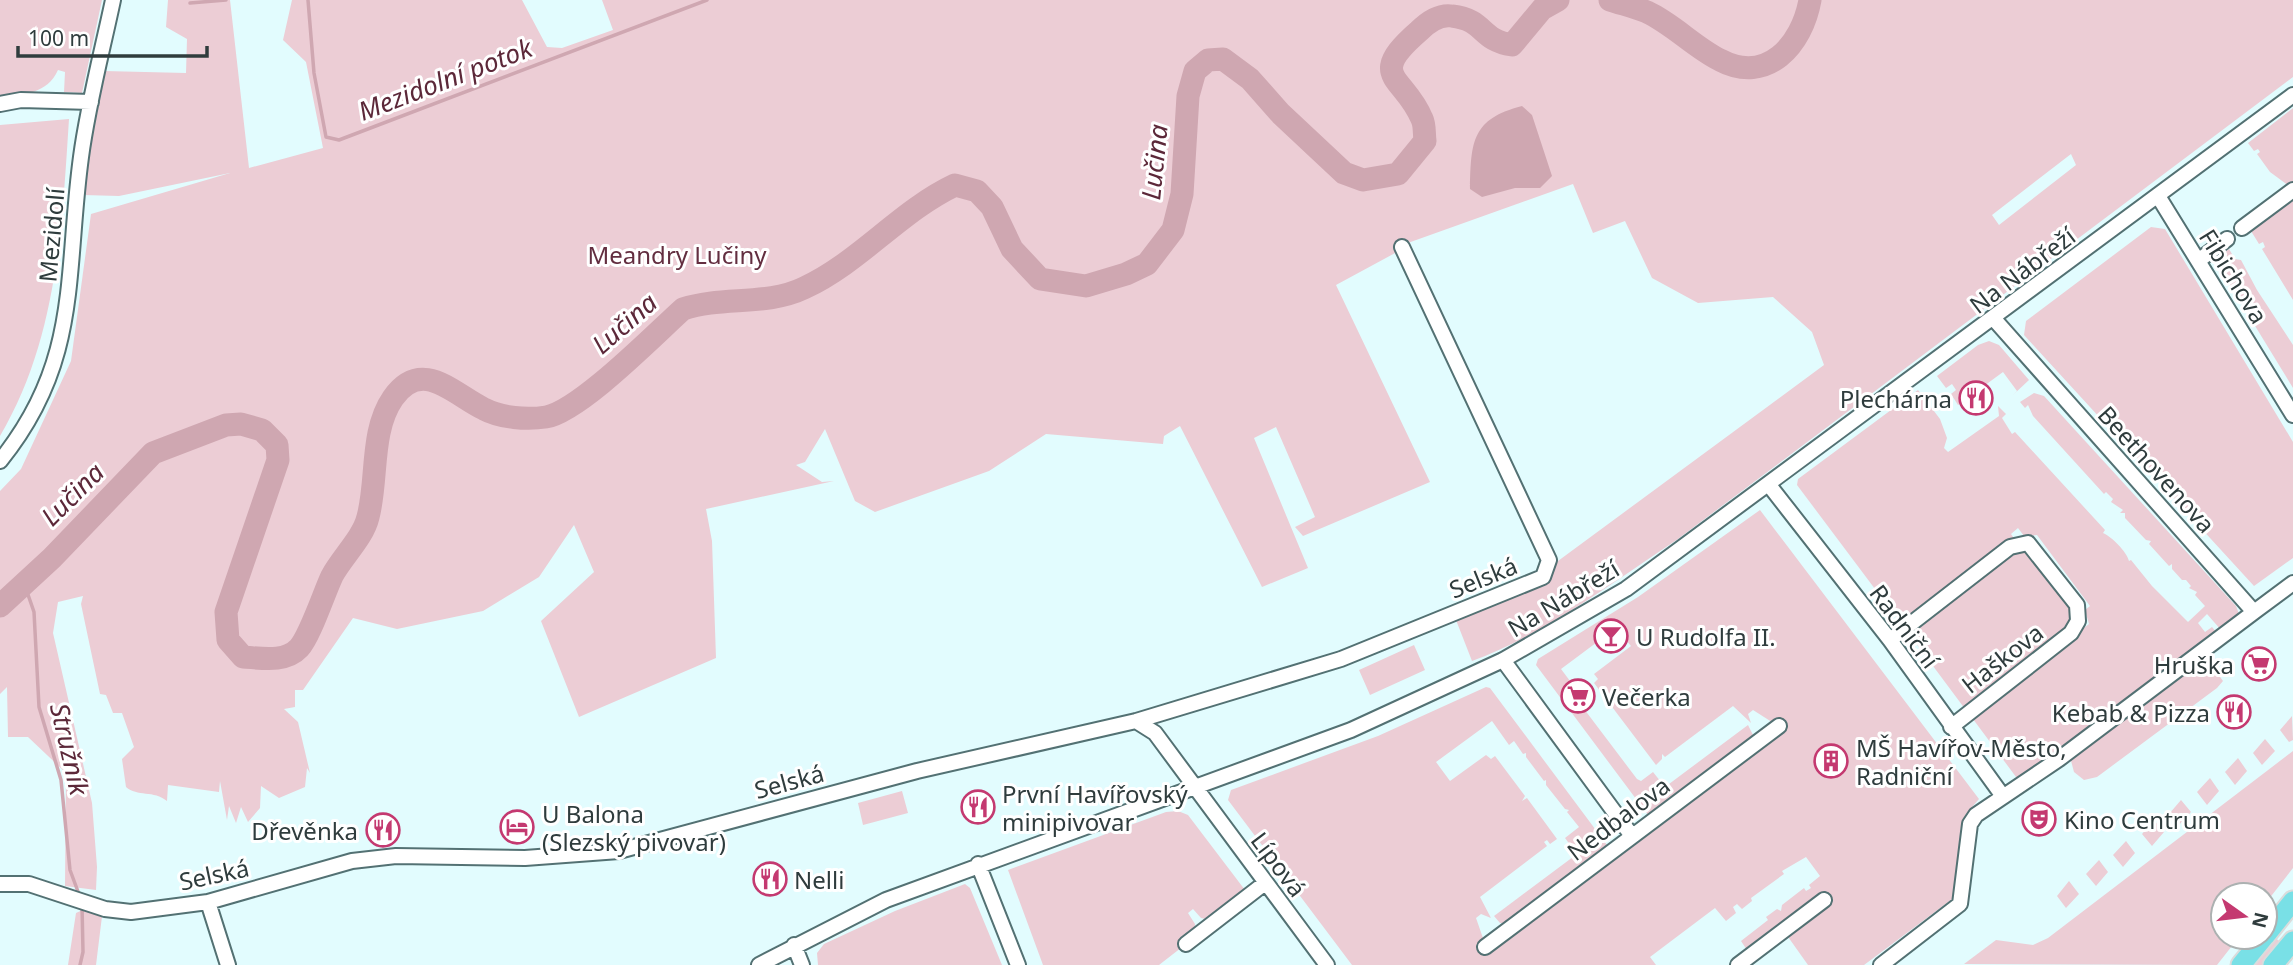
<svg xmlns="http://www.w3.org/2000/svg" width="2293" height="965" viewBox="0 0 2293 965" font-family="'Noto Sans',sans-serif">
<rect width="100%" height="100%" fill="#e2fcfe"/>
<path fill="#eccdd5" fill-rule="evenodd" d="M0 0H102L82 93 64 92 65 72 58 70C47 94 25 94 0 98Z
M168 0H230L249 168 323 148 306 62 283 40 292 0H522L547 47 562 48 613 30 602 0H2293V77L1678 539C1613 582 1546 634 1472 661L1456 620 1547 582 1558 561 1824 365 1812 332 1773 297 1698 303 1652 278 1625 221 1593 233 1573 184 1405 244 1397 252 1336 285 1430 482 1303 536 1295 527 1315 517 1276 427 1254 438 1308 568 1262 587 1180 426 1164 436 1163 444 1046 434 989 471 875 512 855 501 825 429 805 462 796 465 822 482 834 481 706 509 712 541 716 658 579 717 541 621 594 572 574 525 539 577 483 611 397 629 353 618 303 690H295V707L284 709 298 722 310 773 307 768 305 787 279 798 261 786 260 808 248 822 241 807 236 823 229 806 227 820 220 781 219 792 168 785 167 801C154 790 137 797 126 787L122 759 134 747 122 713H113L106 695 100 694 81 604 83 596 58 602 53 633 92 803 97 867 96 890 65 886 66 773 28 737H8L7 687 0 694V491L21 469 71 361 91 214 230 173 119 196 83 195 92 119 104 71 186 73 187 39 166 27ZM2071 154 2076 165 1999 225 1992 215Z
M2293 108V185L2289 186 2270 172 2257 154 2260 152 2258 149 2254 151 2248 143Z
M69 119C62 227 57 340 0 436V125Z
M2293 195V300L2262 249 2265 247 2263 242 2259 244 2251 231 2247 234 2245 231Z
M2151 227 2165 229 2293 442V558L2254 586 2024 335 2026 321Z
M2229 249 2235 259 2241 260 2257 290 2293 345V388L2219 267V257Z
M1989 341 1999 345 2029 380 2013 395 2017 391 2003 372 1958 405 1951 394 1956 390 1952 384 1946 388 1937 376 1978 345Z
M1918 390 1940 419 1947 438 1944 448 1948 452 1999 416 1998 406 2006 414 2002 418 2012 434 2015 432 2105 530 2103 533C2111 536 2127 552 2129 561L2131 560 2152 586 2188 622 2205 606 2195 595 2197 592 2189 588 2191 586 2186 580H2182L2172 569V564L2169 566 2149 544 2151 541 2146 540 2125 518V513H2120L2123 510 2111 502 2113 499 2106 492 2104 494 2033 416 2028 405 2025 408 2020 402 2034 393 2044 396 2236 606 2239 614 2221 630 2207 614 2198 623 2205 632 2212 627 2217 633 2019 781 1970 715 2089 624 2085 610 2090 606 2037 535 2024 536 2018 528 2011 534 2015 540 1902 625 1797 485 1798 479Z
M1760 510 1979 799 1966 814 1960 830 1965 833 1955 897 1864 965H1808L1786 934 1747 950 1741 941 1768 920 1766 917 1777 909 1781 911 1782 905 1804 888 1806 891 1811 888 1809 885 1820 876 1806 857 1782 871 1784 874 1751 898 1752 901 1742 909 1737 904 1733 907 1736 913 1726 921 1715 908 1650 957 1656 965H1352L1228 800 1231 790 1378 736 1486 687 1490 688 1607 845 1506 923H1500L1494 916 1577 854 1565 838 1579 827 1567 812 1569 810 1565 809 1546 785V780L1544 781 1526 757V753L1523 754 1514 741 1509 745 1492 721 1436 762 1450 781 1486 755 1491 759 1495 756 1525 796 1522 801 1527 798 1557 839 1550 844 1547 840 1544 842 1547 846 1480 897 1491 918 1481 914 1476 918 1484 941 1775 724 1753 710 1748 714 1751 723 1733 706 1665 757 1662 754V759L1656 765 1594 683 1598 679 1594 674 1631 646 1616 628 1561 669 1579 693 1575 697 1637 779 1641 781 1653 772 1665 787 1748 725 1753 735 1648 815 1536 665 1538 659 1638 597Z
M2019 552 2028 553 2073 608 2072 626 1965 709 1907 631 2011 554Z
M1414 645 1425 670 1370 695 1359 670Z
M2204 655 2223 681 2217 688 2097 777 2084 780 2074 772 2070 757Z
M2292 716 2293 740 2289 742 2280 730Z
M2265 739 2275 751 2262 765 2253 753Z
M2293 751V868L2265 904V895H2223V937H2239L2217 965 1964 964 1996 940 2033 945 2048 938Z
M2238 758 2247 771 2235 785 2225 772Z
M2210 778 2219 791 2207 805 2197 792Z
M902 791 908 813 863 825 858 803Z
M2181 800 2191 812 2178 826 2169 814Z
M1178 811 1188 815 1248 894 1210 920 1201 918 1193 909 1188 913 1195 924 1194 932 1186 944 1159 965H1043L1008 870 1166 812Z
M2154 820 2164 832 2152 846 2142 834Z
M2126 841 2135 853 2123 867 2113 855Z
M2099 860 2108 872 2096 886 2086 874Z
M2069 881 2079 894 2066 908 2057 896Z
M965 884 970 888 1002 965H818L817 953 824 944 895 911Z
M104 900 96 965H68L76 913Z
M2274 937 2282 943 2264 965H2251Z"/>
<path fill="#cfa7b1" d="M1522 106 1532 115 1552 176 1540 188H1515L1482 197 1470 189C1471 141 1472 119 1522 106Z"/>
<g fill="none" stroke-linecap="round" stroke-linejoin="round">
<path stroke="#cfa7b1" stroke-width="3.5" d="M308 0 314 73 326 137 339 140 707 0
M190 3 226 0
M24 583 34 612 39 707 61 780 70 870 80 897
M80 965 83 952 82 905"/>
<path stroke="#cfa7b1" stroke-width="23" d="M1610 0C1622 4 1635 7 1647 12 1673 24 1694 47 1720 60 1767 85 1802 45 1810 0
M0 606 52 558 153 453 226 425 241 424 262 430 277 445 278 460 226 612 228 640 243 657C261 658 285 663 299 648 310 636 324 593 332 576 342 557 363 538 368 517 378 480 370 431 393 398 422 357 453 394 484 409 501 418 527 420 546 417 580 411 655 334 683 309 722 296 767 306 804 288 860 262 900 211 955 185L977 191 992 207 1012 249 1040 279 1086 286 1126 274 1147 264 1173 230 1182 194 1188 96 1195 71 1208 60 1223 59 1250 79 1281 114 1344 173 1363 180 1398 174 1425 141C1424 134 1425 125 1422 119 1404 75 1365 78 1419 31 1427 23 1439 14 1452 16 1486 20 1479 40 1512 45L1542 9 1558 0"/>
<defs>
<path id="minor" d="M0 104 21 100 91 102
M2158 196 2293 415
M2242 228 2293 190
M2198 261 2227 239
M1994 319 2254 612 2293 583
M0 461C81 361 65 275 81 157 88 104 102 52 113 0
M1769 485 1890 640 2002 795
M1890 640 2010 547 2028 543 2077 605 2078 621 2071 633 1951 727
M1503 660 1632 836
M1136 721 1155 733 1327 965
M978 864 1018 965
M0 884H29L105 909 131 912 208 902 352 861 396 856 525 858 619 851 917 771 1136 721 1341 659 1543 577 1549 560 1402 247
M208 902 228 965
M1186 944 1265 883
M794 945 802 965
M1485 947 1779 726
M759 965 886 900 1351 730 1503 660 1626 589 2293 95
M1738 965 1824 900
M1881 965 1960 904 1970 824 1976 815 2059 759 2254 612"/>
<path id="major" d="M2265 936 2293 901
M2241 965 2264 937
M2273 965 2293 941"/>
</defs>
<use href="#minor" stroke="#537173" stroke-width="18"/>
<use href="#major" stroke="#dadcdc" stroke-width="23"/>
<use href="#minor" stroke="#fff" stroke-width="14"/>
<use href="#major" stroke="#79e0e6" stroke-width="19"/>
</g>
<defs>
<symbol id="restaurant-ring" viewBox="-11 -11 22 22"><circle r="9.5" fill="#fff" stroke="#c43970" stroke-width="1.5"/><path d="M-5-6h1v4h1v-4h1v4h1v-4h1v5L-1.5 .5V6h-2V.5L-5-1ZM5-6V6H3V1.5H1.5Q1.5-4 5-6Z" fill="#c43970"/></symbol>
<symbol id="bar-ring" viewBox="-11 -11 22 22"><circle r="9.5" fill="#fff" stroke="#c43970" stroke-width="1.5"/><path d="M-6-5H6L.8 .8V4.5H3.5V6h-7V4.5H-.8V.8Z" fill="#c43970"/></symbol>
<symbol id="supermarket-ring" viewBox="-11 -11 22 22"><circle r="9.5" fill="#fff" stroke="#c43970" stroke-width="1.5"/><path d="M-6-5.5h2.5l.6 2H6L4.5 2H-2.5L-4.4-4H-6ZM-1.5 3.2a1.3 1.3 0 1 0 .1 0ZM3 3.2a1.3 1.3 0 1 0 .1 0Z" fill="#c43970"/></symbol>
<symbol id="building-ring" viewBox="-11 -11 22 22"><circle r="9.5" fill="#fff" stroke="#c43970" stroke-width="1.5"/><path d="M-4-6H4V6H1V3H-1V6H-4ZM-2.5-4.3h1.7v1.8h-1.7ZM.8-4.3h1.7v1.8H.8ZM-2.5-1h1.7V.8h-1.7ZM.8-1h1.7V.8H.8Z" fill="#c43970"/></symbol>
<symbol id="theatre-ring" viewBox="-11 -11 22 22"><circle r="9.5" fill="#fff" stroke="#c43970" stroke-width="1.5"/><path d="M-5-5.5Q0-4 5-5.5V0Q5 5 0 6Q-5 5-5 0ZM-3.3-2.5H-1v1.5H-3.3ZM1-2.5H3.3v1.5H1ZM-2.8 1Q0 5.5 2.8 1Z" fill="#c43970"/></symbol>
<symbol id="hotel-ring" viewBox="-11 -11 22 22"><circle r="9.5" fill="#fff" stroke="#c43970" stroke-width="1.5"/><path d="M-6-4.5h1.5V1H6V5H4.5V3h-9V5H-6ZM-4 0a1.8 1.8 0 1 1 3.6 0ZM.5 0V-2.5h3Q6-2.5 6 0Z" fill="#c43970"/></symbol>
</defs>
<g fill-rule="evenodd">
<use href="#restaurant-ring" x="1957" y="379" width="38" height="38"/>
<use href="#bar-ring" x="1592" y="617" width="38" height="38"/>
<use href="#supermarket-ring" x="2240" y="645" width="38" height="38"/>
<use href="#supermarket-ring" x="1559" y="677" width="38" height="38"/>
<use href="#restaurant-ring" x="2215" y="693" width="38" height="38"/>
<use href="#building-ring" x="1812" y="742" width="38" height="38"/>
<use href="#restaurant-ring" x="959" y="788" width="38" height="38"/>
<use href="#theatre-ring" x="2020" y="800" width="38" height="38"/>
<use href="#hotel-ring" x="498" y="808" width="38" height="38"/>
<use href="#restaurant-ring" x="364" y="811" width="38" height="38"/>
<use href="#restaurant-ring" x="751" y="860" width="38" height="38"/>
</g>
<g text-anchor="middle" dominant-baseline="central" stroke-width="6" stroke-linejoin="round" paint-order="stroke">
<g font-size="24" fill="#2f3c3d" stroke="#fff">
<text transform="translate(51 235) rotate(-85)">Mezidolí</text>
<text transform="translate(2022 270) rotate(-37)">Na Nábřeží</text>
<text transform="translate(2234 276) rotate(58)">Fibichova</text>
<text transform="translate(2157 469) rotate(48)">Beethovenova</text>
<text transform="translate(1483 577) rotate(-22)">Selská</text>
<text transform="translate(1563 598) rotate(-31)">Na Nábřeží</text>
<text transform="translate(1905 626) rotate(53)">Radniční</text>
<text transform="translate(2002 658) rotate(-38)">Haškova</text>
<text transform="translate(789 781) rotate(-15)">Selská</text>
<text transform="translate(1618 818) rotate(-37)">Nedbalova</text>
<text transform="translate(1279 864) rotate(53)">Lípová</text>
<text transform="translate(214 874) rotate(-12)">Selská</text>
</g>
<g font-size="24" fill="#632e40" stroke="#fff">
<text x="677" y="254">Meandry Lučiny</text>
</g>
<g font-size="24" fill="#2f3c3d" stroke="#fff" text-anchor="start">
<text x="1952" y="398" text-anchor="end">Plechárna</text>
<text x="1636" y="636">U Rudolfa II.</text>
<text x="2234" y="664" text-anchor="end">Hruška</text>
<text x="1602" y="696">Večerka</text>
<text x="2210" y="712" text-anchor="end">Kebab &amp; Pizza</text>
<text x="1856" y="747">MŠ Havířov-Město,<tspan x="1856" dy="28">Radniční</tspan></text>
<text x="1002" y="793">První Havířovský<tspan x="1002" dy="28">minipivovar</tspan></text>
<text x="542" y="813">U Balona<tspan x="542" dy="28">(Slezský pivovar)</tspan></text>
<text x="2064" y="819">Kino Centrum</text>
<text x="358" y="830" text-anchor="end">Dřevěnka</text>
<text x="794" y="879">Nelli</text>
</g>
<g font-size="26" font-style="italic" fill="#5c2839" stroke="#fff">
<text transform="translate(445 79) rotate(-21)">Mezidolní potok</text>
<text transform="translate(1154 162) rotate(-84)">Lučina</text>
<text transform="translate(624 323) rotate(-41)">Lučina</text>
<text transform="translate(72 494) rotate(-45)">Lučina</text>
<text transform="translate(70 749) rotate(77)">Stružník</text>
</g>
</g>
<g transform="translate(2244 916) rotate(104)"><circle r="33" fill="#ffffff" stroke="#acb1b1" stroke-width="2"/>
<path d="M0-5L12 26L0 18L-12 26Z" fill="#c43970"/>
<text y="-10" font-size="19" font-weight="bold" text-anchor="middle" fill="#2f3c3d">N</text>
</g>
<path d="M18 46v10h189v-10" fill="none" stroke="#2f3c3d" stroke-width="3.5"/>
<text x="28" y="46" font-size="21" fill="#2f3c3d" stroke="#ffffff" stroke-width="5" paint-order="stroke">100 m</text>
</svg>
